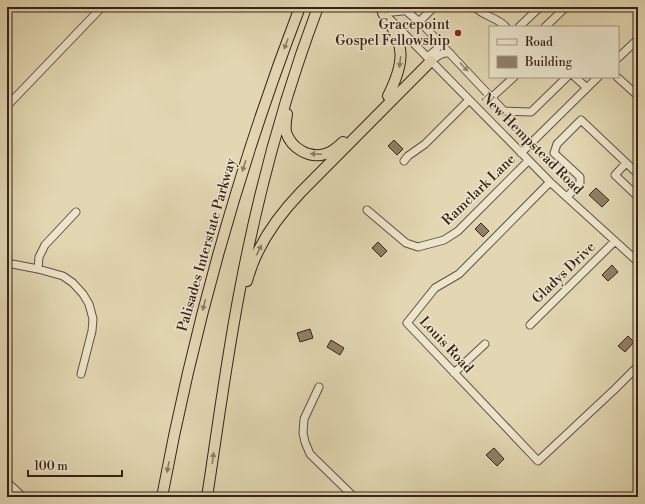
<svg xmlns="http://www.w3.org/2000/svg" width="645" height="504" viewBox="0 0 645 504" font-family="'Libre Bodoni',serif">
<rect width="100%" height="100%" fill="#e2d7b2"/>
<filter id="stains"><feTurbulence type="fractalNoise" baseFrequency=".005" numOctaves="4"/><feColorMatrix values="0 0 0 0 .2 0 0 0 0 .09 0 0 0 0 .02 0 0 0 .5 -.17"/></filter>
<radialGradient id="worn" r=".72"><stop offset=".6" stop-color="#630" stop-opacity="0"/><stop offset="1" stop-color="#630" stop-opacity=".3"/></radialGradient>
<path fill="#908068" stroke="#372218" d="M394 140 403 149 397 155 388 146Z
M596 188 609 200 602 207 589 195Z
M481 223 489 231 483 237 475 229Z
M378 242 387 251 381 257 372 248Z
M612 265 618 272 608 281 602 275Z
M310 329 313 338 300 342 297 333Z
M628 336 634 342 625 352 618 346Z
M331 340 344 348 340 355 327 347Z
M494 448 504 459 497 466 486 455Z"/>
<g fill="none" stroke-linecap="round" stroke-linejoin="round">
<defs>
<path id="minor" d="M378 7 550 182 615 241 638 262
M475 7C484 17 497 17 506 27
M405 10 423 25 504 111 531 112 567 77
M383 13 402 11 408 7
M419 22 434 7
M519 27 540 7
M545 27 566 7
M427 57 436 50 439 45 437 39
M618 58 638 39
M431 61C438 56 443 51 451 54
M575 77 587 88
M617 77 638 96
M491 98 514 77
M7 106 102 7
M521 153 598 77
M404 161 408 156 425 144 469 100
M626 163 615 175 636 195 638 193
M550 182 459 274 435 288 407 323 538 461 615 389 638 366
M567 197 580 183V177L554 153 557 144 581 120 638 174
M367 210 406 243 418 247 444 240 458 231 528 161
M7 263 38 269 63 276 73 283 83 294 89 304 93 319 92 331 81 374
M38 269 39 257 45 245 76 212
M530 325 615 241
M454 373 485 344
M319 387 304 419 303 433 305 442 310 454 354 497
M7 482 23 497"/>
<path id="highway" d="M383 13C406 45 405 62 388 96
M287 114C286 120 285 126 286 132 291 148 309 159 325 154 332 152 338 147 343 142
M247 281C256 246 277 217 301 192L431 61
M162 497C193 330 239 166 300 7
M207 497C218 426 227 355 241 284 259 190 284 97 318 7"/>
</defs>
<use href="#minor" stroke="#624f3e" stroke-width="9"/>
<use href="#highway" stroke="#372218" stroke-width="12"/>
<use href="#minor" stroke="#ece5cd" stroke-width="7"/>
<use href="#highway" stroke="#e2d7b2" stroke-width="10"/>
</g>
<defs><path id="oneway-solid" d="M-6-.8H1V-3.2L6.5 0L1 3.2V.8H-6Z"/></defs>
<g fill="#8c7c65">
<use href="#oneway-solid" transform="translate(286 44) rotate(110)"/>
<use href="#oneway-solid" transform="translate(400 62) rotate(97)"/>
<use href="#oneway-solid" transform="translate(316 154) rotate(-178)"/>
<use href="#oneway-solid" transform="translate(244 166) rotate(108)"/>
<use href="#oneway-solid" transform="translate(259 250) rotate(-64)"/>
<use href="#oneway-solid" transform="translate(204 305) rotate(104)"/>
<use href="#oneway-solid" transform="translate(213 458) rotate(-82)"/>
<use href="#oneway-solid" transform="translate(168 467) rotate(101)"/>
</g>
<use fill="#928472" href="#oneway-solid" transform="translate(464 67) rotate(47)"/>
<circle fill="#8f2418" stroke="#ece5cd" stroke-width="1.5" cx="458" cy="33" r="4"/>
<g text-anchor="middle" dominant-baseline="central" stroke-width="3" stroke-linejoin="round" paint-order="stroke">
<g font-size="14" fill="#372218" stroke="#ece5cd" text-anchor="end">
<text x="450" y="25">Gracepoint<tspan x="450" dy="16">Gospel Fellowship</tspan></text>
</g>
<g font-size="14" fill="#372218" stroke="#ece5cd">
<text transform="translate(532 144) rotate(45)">New Hempstead Road</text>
<text transform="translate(479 190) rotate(-44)">Ramclark Lane</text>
<text transform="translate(207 245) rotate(-74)">Palisades Interstate Parkway</text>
<text transform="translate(564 273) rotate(-44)">Gladys Drive</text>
<text transform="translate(446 345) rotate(47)">Louis Road</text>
</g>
</g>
<rect width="645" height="504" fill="none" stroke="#e2d7b2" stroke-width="24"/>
<rect x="8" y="8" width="629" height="488" fill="none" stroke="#372218" stroke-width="2"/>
<rect x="12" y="12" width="621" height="480" fill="none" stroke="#372218"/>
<rect x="489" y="26" width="130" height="52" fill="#ece5cd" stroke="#a49785"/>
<rect x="497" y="39" width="20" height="6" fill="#ece5cd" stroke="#a49785"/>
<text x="525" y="46" font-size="12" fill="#372218">Road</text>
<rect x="497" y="56" width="20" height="12" fill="#908068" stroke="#a49785"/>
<text x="525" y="66" font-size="12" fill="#372218">Building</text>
<path d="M28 470v6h94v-6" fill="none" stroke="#372218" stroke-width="2"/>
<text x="34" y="470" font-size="12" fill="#372218" stroke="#ece5cd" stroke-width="3" paint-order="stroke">100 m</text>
<rect width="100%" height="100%" filter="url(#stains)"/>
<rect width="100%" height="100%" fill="url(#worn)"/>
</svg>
